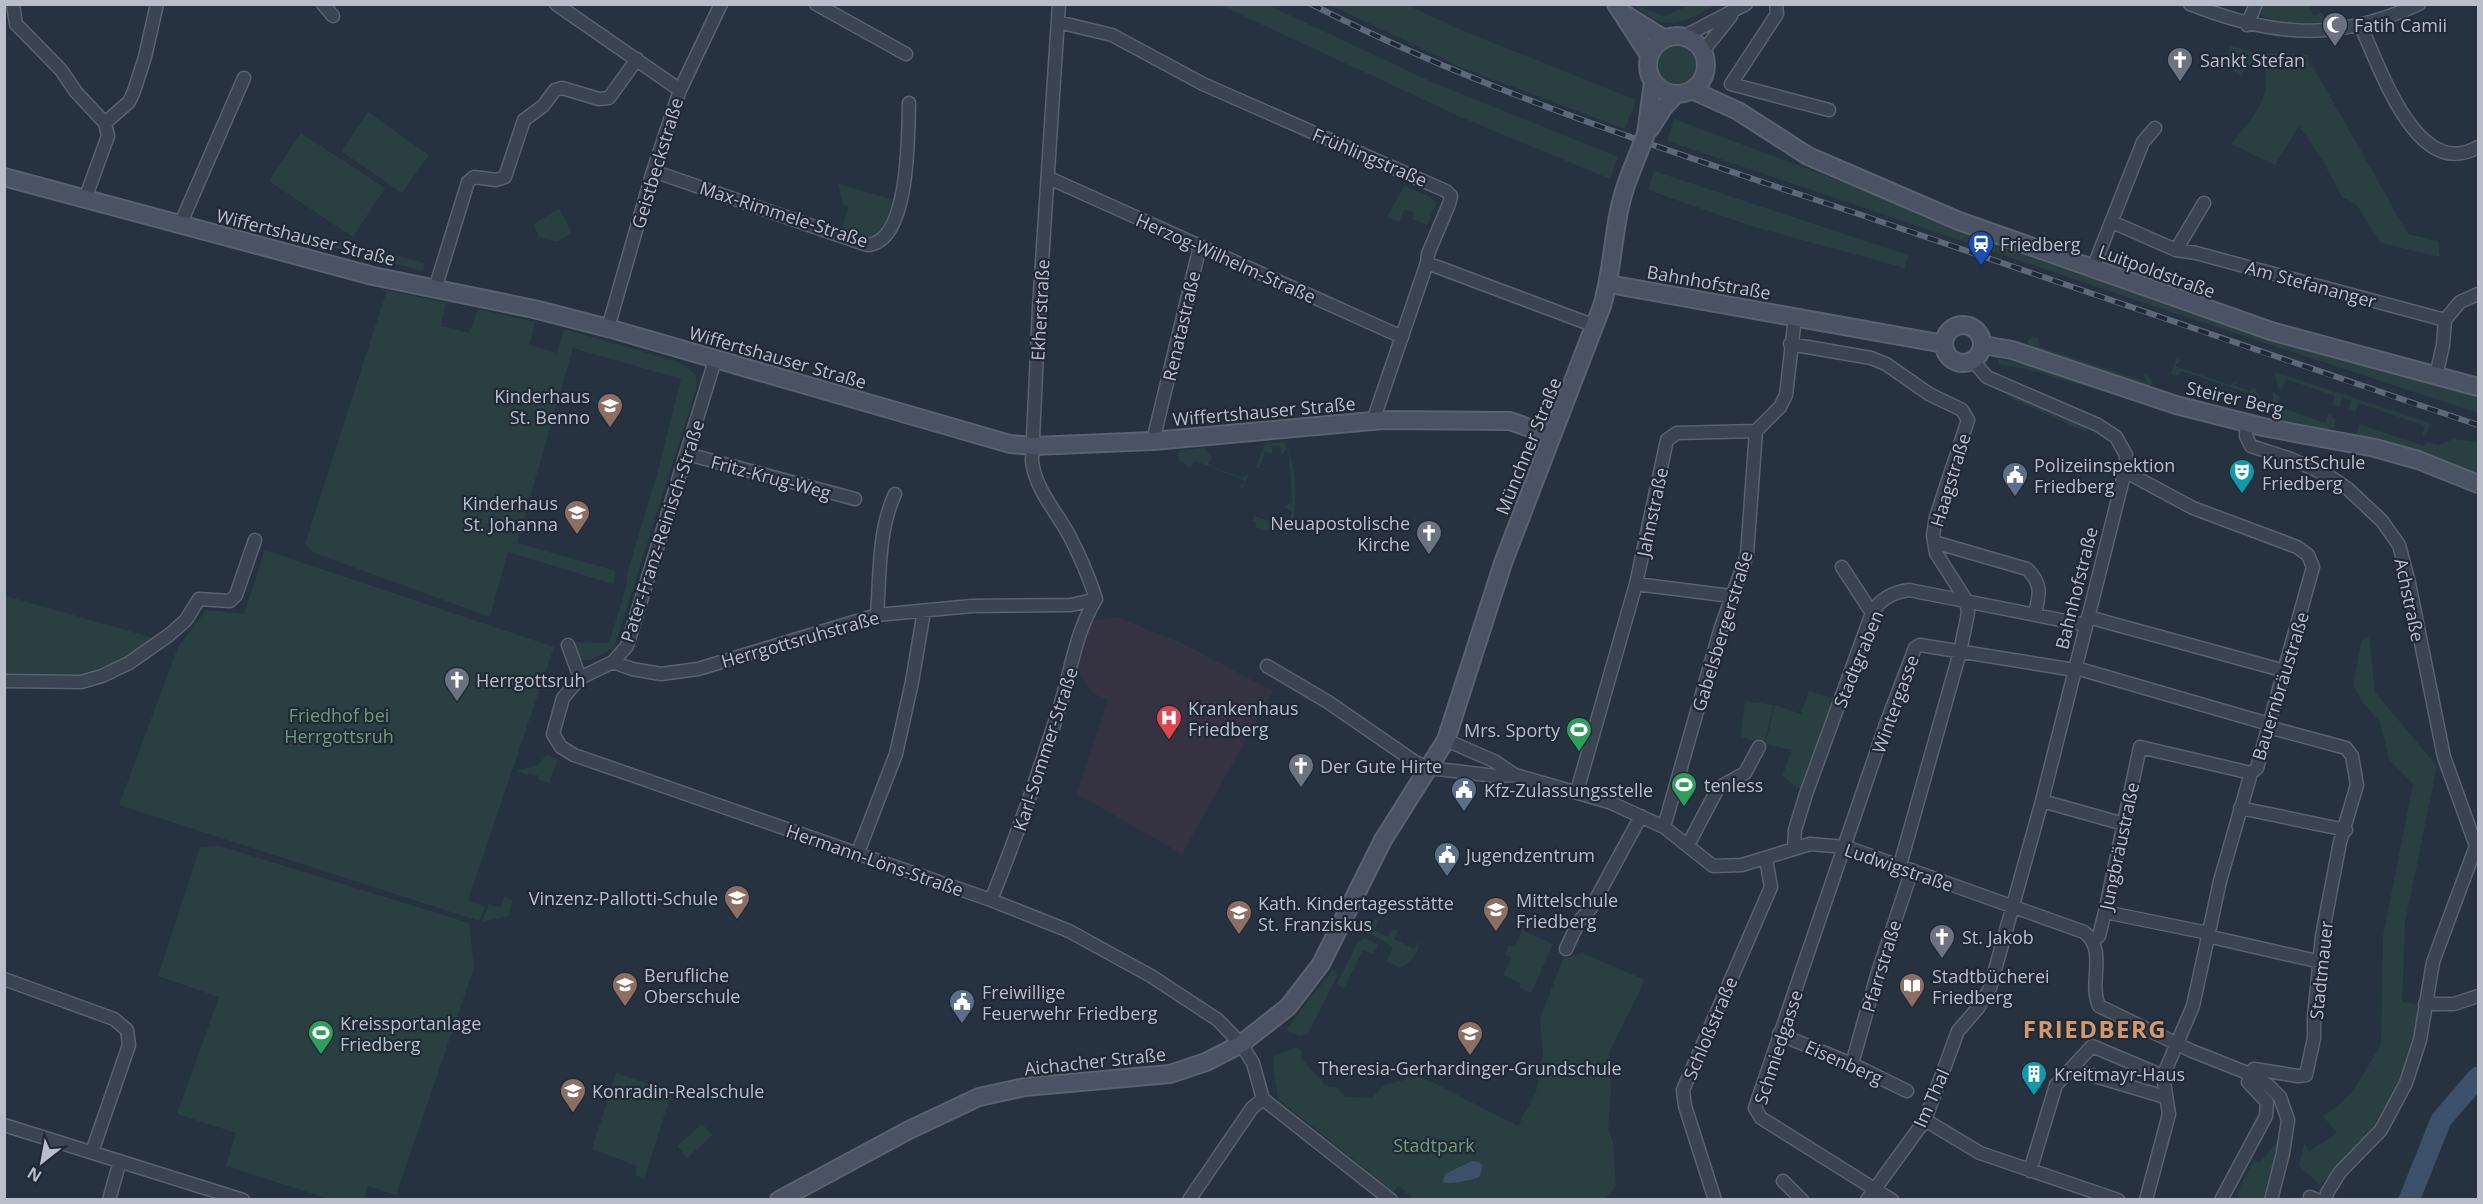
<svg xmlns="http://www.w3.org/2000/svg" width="2483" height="1204" viewBox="0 0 2483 1204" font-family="'Open Sans',sans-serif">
<rect width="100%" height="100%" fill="#273241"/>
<path fill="#353342" d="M1116 617 1177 641 1273 691 1182 854 1077 794 1108 700 1093 693 1076 669 1088 622Z"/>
<path fill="#293f42" d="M1220 5H1268L1432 82 1618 157 1610 179 1463 118Z
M1331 5H1407L1459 29 1636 100 1625 129 1460 67Z
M1635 5 1664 16 1690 5H1715C1684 23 1664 34 1635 5Z
M2264 5H2311L2309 6 2314 16 2321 12 2327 21C2312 23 2271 26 2261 14Z
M1654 65a22 22 0 1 1 44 0a22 22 0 1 1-44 0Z
M2230 45 2254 53 2308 55 2310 67 2314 68 2408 234 2438 241 2440 257 2381 243 2356 204 2342 197 2324 163 2299 126 2275 165 2231 144C2250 120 2271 101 2265 68L2247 65 2241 77 2225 64Z
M368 112 429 155 402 193 341 151Z
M1674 119 2191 312 2296 344 2478 396V413L2165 310 1667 141Z
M301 133 385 188 353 237 269 181Z
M1654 171 1908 255 1905 268 1754 227 1648 190Z
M838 184 894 200 879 237 870 240 841 230 849 207 843 205Z
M1404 186 1430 197 1436 203 1427 225 1412 219 1414 213 1405 209 1399 222 1387 217Z
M559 209 572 233 556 242 538 236 534 224Z
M248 217 425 263 423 271 246 225Z
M387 290 446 303 441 326 469 333 478 309 535 322 529 345 557 353 564 329 682 363 696 375V390L614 648 590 660H581L573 648 577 642 609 643 626 588 628 570 658 471 681 379 573 348 517 543 616 571 613 584 508 552 490 617 312 552 305 544Z
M2033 337 2038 338 2040 347 2146 382 2144 373 2148 375 2153 382 2148 387 2030 347 2027 341Z
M1999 359 2042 369 2168 411 2030 370 1999 364Z
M2176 359 2181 360 2175 366 2230 385 2239 380 2234 385 2249 391 2254 388 2260 397V402L2257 404 2249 402 2254 395 2182 371 2176 376 2171 374Z
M2275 372 2430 423 2426 436 2422 435 2425 426 2359 403 2355 412 2348 410 2351 401 2342 398 2339 407 2333 405 2335 396 2286 379 2282 389 2278 388Z
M2273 392 2280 397 2277 406 2325 423 2329 414 2335 419 2334 427 2327 430 2284 422 2273 413Z
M2002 394 2018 397 2084 426 2088 433Z
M2359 424 2424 446 2426 442 2439 445 2453 439 2478 442V477L2391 444 2356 435Z
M1284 442C1296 458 1298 504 1292 524 1279 531 1270 533 1255 527L1256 523 1252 521 1254 516 1279 524 1282 518 1289 520 1292 512 1284 507 1292 502 1289 453 1286 450 1281 454 1280 446H1272V454L1265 452 1259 468 1256 467 1265 443Z
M1204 448 1212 458 1208 463 1210 466 1243 478 1249 473 1243 488 1239 487 1245 482 1242 479 1195 461 1189 468 1179 460 1178 451Z
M265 550 554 647 468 900 485 907 479 921 119 805 178 647 206 610 244 614Z
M6 596 157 639C130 656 103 675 71 679 50 681 26 678 5 678Z
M2369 638 2375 692 2437 766 2405 923 2402 1002 2422 1005 2405 1074 2375 1127 2320 1185 2299 1166 2304 1144 2310 1151 2337 1133 2323 1116 2337 1107 2352 1092 2381 1045 2383 936 2413 784 2389 760 2380 722 2363 703 2353 686 2361 641Z
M1809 691 1835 699 1801 790 1782 776 1792 750 1765 744 1775 705 1801 714Z
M1745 701 1774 705 1764 743 1741 737Z
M547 755 558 759 549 783 538 779 539 776 529 773 528 776 517 771 537 765Z
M220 846 469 923 474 968 396 1195 368 1186 364 1199H330L226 1166 236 1133 177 1114 219 997 158 976 200 847Z
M504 897 513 900 508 916 482 922 489 904 500 908Z
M1373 919 1378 921 1374 930 1388 937 1392 929 1398 931 1394 939 1414 949 1419 941C1419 955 1411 963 1399 968L1386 961 1393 947 1369 933 1367 925Z
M1522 930 1553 944 1531 993 1519 988 1521 983 1503 975 1511 958 1505 954 1509 945 1515 947Z
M1365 938 1378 945 1373 954 1363 950 1344 988 1337 984 1358 942Z
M1582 953 1645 980 1609 1052 1611 1090 1608 1129 1613 1142 1616 1186 1605 1199 1416 1200 1398 1186 1394 1192 1278 1099 1273 1066 1274 1056 1297 1047 1302 1051 1301 1058 1326 1086 1336 1087 1345 1097 1372 1098 1384 1085 1420 1076 1518 1126 1536 1092 1543 1052 1540 1018 1563 959Z
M1333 969 1338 975 1307 1035 1299 1036 1286 1030Z
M616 1073 672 1092 644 1179 635 1175 637 1166 592 1149Z
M702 1124 713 1135 687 1158 677 1146Z
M2279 1140 2263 1199H2238L2237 1192 2254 1160 2260 1162Z"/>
<path fill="#3d5069" d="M1472 1161 1479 1162 1483 1166 1479 1177C1472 1180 1450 1185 1443 1182L1445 1174Z"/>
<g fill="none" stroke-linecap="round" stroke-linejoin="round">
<path stroke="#3d5069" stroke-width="21" d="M2409 1200 2441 1120 2478 1077"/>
<defs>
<path id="street" d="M13 4 16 24 61 70 76 92 105 123
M323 4 333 16
M556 4 680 90
M816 4 906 54
M1059 4 1039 308 1032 461C1035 489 1056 511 1069 535 1080 556 1089 577 1096 599
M1776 4 1777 14 1731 84 1829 110
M2190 4C2273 37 2337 42 2419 4
M1058 22 1112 35 1203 84 1446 191 1451 196 1449 204 1428 254 1427 263 1595 326
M2247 25 2256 4
M2361 27C2381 69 2417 182 2478 147
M1685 36 1746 4
M1703 51 1731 16
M653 171 867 245C910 243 908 135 909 103
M1049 178 1402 337
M85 199 108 136 105 123 129 102 134 91 145 57 157 4
M2112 222 2176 250 2204 203
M180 225 244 78
M2176 250 2196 253 2445 320 2443 345 2436 376
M2093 268 2143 142 2155 128
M435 289 468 182 474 177 496 180 505 177 524 120 543 106 555 90 562 88 599 99 609 98 637 59
M2445 320 2460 302 2478 294
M608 328 653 171 680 90 721 4
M1790 344 1871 358 1886 364 1929 394 1962 410 1968 420 1936 517 1933 535 1936 553 1966 600 1968 613 1960 652 1900 865
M715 360 627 646 613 662 580 678 563 698 553 734 561 747 574 755 991 900 1069 931 1151 976 1218 1020 1241 1044 1253 1063 1263 1099
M1373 421 1427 263
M2247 423 2246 436 2251 446 2291 459 2329 476 2348 489 2382 521 2399 545 2409 583 2444 757 2476 846 2433 962 2420 1040 2406 1083 2381 1130 2340 1172 2327 1193 2326 1200
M1153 441 1200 246
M687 454 855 499
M2126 472 2193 508 2297 547 2308 555 2313 567 2257 768 2251 773 2220 881 2193 1006 2163 1076 2169 1114 2146 1200
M1934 542 2027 569C2042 583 2040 594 2035 613
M1842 567 1872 613
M1636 584 1731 596
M877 615C880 576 878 530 895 494
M2088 617 2285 671
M568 645 580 678
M613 662 632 669 661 674 698 669 877 615 972 606 1071 605 1096 599
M1267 666 1328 702 1415 762 1429 768 1496 776 1515 775 1609 802 1664 827 1713 866 1742 865 1810 844 1846 847 2084 932C2108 950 2088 982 2099 1006L2192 1051 2250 1074 2268 1085 2280 1097 2288 1120 2283 1153 2271 1200
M2076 668 2269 724
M4 681 81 682 102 676 129 663 169 635 186 620 199 599 230 601 236 595 255 540
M1446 740 1494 761 1515 775
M1577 791 1636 584 1667 440 1677 433 1756 431 1780 407 1786 395 1795 317
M2042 801 2124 824
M2240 808 2346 830
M1664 827 1721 627 1747 555 1756 431
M1688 845 1718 788 1745 773 1759 747
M1794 849 1795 830 1806 794 1872 613C1880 599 1894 592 1909 590L2086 625
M857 855 896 754 912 682 924 611
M991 900C1017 836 1039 772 1060 706 1071 670 1076 631 1096 599
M2105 912 2208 933
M2207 936 2321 962
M2093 941 2099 936 2105 912 2140 747 2251 773
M1566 949 1579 921 1591 908 1641 816
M4 979 114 1019 127 1030 129 1045 92 1152
M2425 1004H2454L2478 996
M1779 1034 1852 1064 1907 1091
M1852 1064 1877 975 1912 870
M2071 1069 2165 1097
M1263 1099 1391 1200
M1925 1120 1980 1153 2118 1200
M4 1125 243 1200
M2030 1171 2056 1085 2092 1046 2163 1076
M1783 1181 1802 1200
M2310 1197 2317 1200
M109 1200 120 1161
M1189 1200 1252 1108 1263 1099
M1715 1200 1685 1106 1683 1090 1771 887 1766 859
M1867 1200 1925 1120 1958 1031 1978 1008 1990 988 2042 801 2126 467V455L2116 437 2098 425 1987 377 1973 361
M1892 1200 1761 1118 1755 1108 1886 724 1915 648 1920 645 2075 670
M2221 1200 2266 1116 2267 1102 2248 1082 2254 1069 2298 1076 2306 1075 2314 1038V1017L2322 936 2340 842 2357 785 2352 756 2346 748 2268 727"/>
<path id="secondary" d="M1616 4 1649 55
M1626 15 1663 38
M1648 65a29 29 0 1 1 58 0a29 29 0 1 1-58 0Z
M1692 90 1738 111 1808 156 1959 221 2271 331 2478 387
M1650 129 1664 107 1676 94
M1646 134 1653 82
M4 177 373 276 534 309 608 328 1010 444 1034 446 1153 441 1383 420 1510 421 1552 436
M1609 284 1944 344
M1944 344a19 19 0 1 1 38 0a19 19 0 1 1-38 0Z
M1983 345 2012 350 2176 405 2263 427 2375 448 2418 460 2478 484
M779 1200 909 1130 979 1097 1025 1087 1170 1074 1206 1062 1241 1044 1288 1007 1321 964 1383 840 1446 740 1503 563 1602 306C1615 263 1612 220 1629 177"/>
</defs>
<use href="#street" stroke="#59626e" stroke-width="15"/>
<use href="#secondary" stroke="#59626e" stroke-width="20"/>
<use href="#street" stroke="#3b4451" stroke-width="12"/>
<use href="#secondary" stroke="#495364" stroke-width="16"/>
<defs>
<path id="rail" d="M1311 4C1490 96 1686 156 1876 220 2077 288 2277 358 2478 425"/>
</defs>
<use href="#rail" stroke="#5d6878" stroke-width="6"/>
<use href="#rail" stroke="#202936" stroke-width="4" stroke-dasharray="11" stroke-linecap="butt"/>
<defs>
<path id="secondary-bridge" d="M1629 177 1646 134"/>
</defs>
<use href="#secondary-bridge" stroke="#59626e" stroke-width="20" stroke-linecap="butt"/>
<use href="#secondary-bridge" stroke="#495364" stroke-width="16"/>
</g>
<defs>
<symbol id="mosque-pin" viewBox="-11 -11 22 30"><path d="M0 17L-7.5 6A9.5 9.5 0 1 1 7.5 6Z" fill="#6b7280" stroke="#202936"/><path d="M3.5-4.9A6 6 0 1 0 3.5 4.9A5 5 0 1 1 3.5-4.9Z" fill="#fff"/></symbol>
<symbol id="church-pin" viewBox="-11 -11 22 30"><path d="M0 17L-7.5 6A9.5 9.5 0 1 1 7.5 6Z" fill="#6b7280" stroke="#202936"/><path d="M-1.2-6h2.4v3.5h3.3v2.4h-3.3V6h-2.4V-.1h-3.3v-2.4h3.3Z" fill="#fff"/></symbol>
<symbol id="station-pin" viewBox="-11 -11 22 30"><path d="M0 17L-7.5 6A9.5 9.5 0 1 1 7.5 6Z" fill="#1a4fb4" stroke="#202936"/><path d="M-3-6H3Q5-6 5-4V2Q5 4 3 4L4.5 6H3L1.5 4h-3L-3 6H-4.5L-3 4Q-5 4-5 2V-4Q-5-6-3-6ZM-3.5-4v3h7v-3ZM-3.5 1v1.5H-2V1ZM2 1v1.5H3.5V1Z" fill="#fff"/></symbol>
<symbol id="school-pin" viewBox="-11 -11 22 30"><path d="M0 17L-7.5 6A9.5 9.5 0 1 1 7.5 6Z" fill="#8d6e63" stroke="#202936"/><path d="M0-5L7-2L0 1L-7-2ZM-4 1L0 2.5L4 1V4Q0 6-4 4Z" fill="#fff"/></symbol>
<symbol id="theatre-pin" viewBox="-11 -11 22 30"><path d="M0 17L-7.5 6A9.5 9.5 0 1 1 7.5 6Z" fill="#0f9aa8" stroke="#202936"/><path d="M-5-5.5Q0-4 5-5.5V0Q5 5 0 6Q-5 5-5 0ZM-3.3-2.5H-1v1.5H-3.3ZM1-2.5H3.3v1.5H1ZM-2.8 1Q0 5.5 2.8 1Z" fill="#fff"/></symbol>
<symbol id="civic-pin" viewBox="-11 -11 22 30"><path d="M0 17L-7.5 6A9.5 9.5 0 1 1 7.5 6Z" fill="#5c6f8a" stroke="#202936"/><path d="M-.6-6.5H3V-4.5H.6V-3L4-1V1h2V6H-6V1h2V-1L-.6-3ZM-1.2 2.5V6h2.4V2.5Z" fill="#fff"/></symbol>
<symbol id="hospital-pin" viewBox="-11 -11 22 30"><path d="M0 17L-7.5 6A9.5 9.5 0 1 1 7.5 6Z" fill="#e0444e" stroke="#202936"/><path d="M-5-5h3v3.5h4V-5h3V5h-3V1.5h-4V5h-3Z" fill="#fff"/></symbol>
<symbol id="stadium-pin" viewBox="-11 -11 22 30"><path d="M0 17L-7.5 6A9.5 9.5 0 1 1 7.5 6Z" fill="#2e9e5b" stroke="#202936"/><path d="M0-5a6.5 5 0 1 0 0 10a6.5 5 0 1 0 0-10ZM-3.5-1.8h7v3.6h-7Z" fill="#fff"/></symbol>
<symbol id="library-pin" viewBox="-11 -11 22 30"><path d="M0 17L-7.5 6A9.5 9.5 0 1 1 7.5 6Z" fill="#8d6e63" stroke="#202936"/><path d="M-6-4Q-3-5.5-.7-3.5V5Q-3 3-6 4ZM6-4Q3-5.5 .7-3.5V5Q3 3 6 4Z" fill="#fff"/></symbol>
<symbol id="building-pin" viewBox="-11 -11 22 30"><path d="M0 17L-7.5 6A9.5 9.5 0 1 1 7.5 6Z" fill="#0f9aa8" stroke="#202936"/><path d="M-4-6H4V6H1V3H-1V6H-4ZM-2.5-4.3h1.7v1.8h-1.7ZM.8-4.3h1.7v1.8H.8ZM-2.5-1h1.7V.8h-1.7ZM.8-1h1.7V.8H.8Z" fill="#fff"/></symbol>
</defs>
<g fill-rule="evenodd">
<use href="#mosque-pin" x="2320" y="10" width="30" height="40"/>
<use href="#church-pin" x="2165" y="45" width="30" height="40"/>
<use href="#station-pin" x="1966" y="229" width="30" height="40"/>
<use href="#school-pin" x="595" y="391" width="30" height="40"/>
<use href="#theatre-pin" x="2227" y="457" width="30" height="40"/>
<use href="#civic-pin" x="2000" y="460" width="30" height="40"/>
<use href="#school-pin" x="562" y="498" width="30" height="40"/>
<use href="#church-pin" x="1414" y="518" width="30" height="40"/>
<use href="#church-pin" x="442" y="665" width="30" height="40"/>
<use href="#hospital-pin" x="1154" y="703" width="30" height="40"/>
<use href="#stadium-pin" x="1564" y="715" width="30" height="40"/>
<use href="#church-pin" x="1286" y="751" width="30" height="40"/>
<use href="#stadium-pin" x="1669" y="770" width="30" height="40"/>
<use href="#civic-pin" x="1449" y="775" width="30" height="40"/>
<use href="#civic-pin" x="1432" y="840" width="30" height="40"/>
<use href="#school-pin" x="722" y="883" width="30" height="40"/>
<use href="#school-pin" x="1481" y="895" width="30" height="40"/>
<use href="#school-pin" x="1224" y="898" width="30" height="40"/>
<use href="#church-pin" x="1927" y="922" width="30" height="40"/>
<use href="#school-pin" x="610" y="970" width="30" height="40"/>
<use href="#library-pin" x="1897" y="971" width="30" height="40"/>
<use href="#civic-pin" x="947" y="987" width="30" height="40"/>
<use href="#stadium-pin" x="306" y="1018" width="30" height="40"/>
<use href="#school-pin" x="1455" y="1019" width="30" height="40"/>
<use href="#building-pin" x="2019" y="1059" width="30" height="40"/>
<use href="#school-pin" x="558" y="1076" width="30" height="40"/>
</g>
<g text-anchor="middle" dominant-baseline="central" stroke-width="4.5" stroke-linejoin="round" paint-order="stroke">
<g font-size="18" fill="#b8bfcb" stroke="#202936" text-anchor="start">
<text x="2354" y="25">Fatih Camii</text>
<text x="2200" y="60">Sankt Stefan</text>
<text x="2000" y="244">Friedberg</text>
<text x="590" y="396" text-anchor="end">Kinderhaus<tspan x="590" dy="21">St. Benno</tspan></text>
<text x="2262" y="462">KunstSchule<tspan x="2262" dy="21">Friedberg</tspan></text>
<text x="2034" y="465">Polizeiinspektion<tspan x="2034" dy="21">Friedberg</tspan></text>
<text x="558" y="503" text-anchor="end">Kinderhaus<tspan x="558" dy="21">St. Johanna</tspan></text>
<text x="1410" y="523" text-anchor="end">Neuapostolische<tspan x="1410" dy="21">Kirche</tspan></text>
<text x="476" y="680">Herrgottsruh</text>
<text x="1188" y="708">Krankenhaus<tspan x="1188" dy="21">Friedberg</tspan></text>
<text x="1560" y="730" text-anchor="end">Mrs. Sporty</text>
<text x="1320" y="766">Der Gute Hirte</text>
<text x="1704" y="785">tenless</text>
<text x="1484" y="790">Kfz-Zulassungsstelle</text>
<text x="1466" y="855">Jugendzentrum</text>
<text x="718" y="898" text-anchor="end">Vinzenz-Pallotti-Schule</text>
<text x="1516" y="900">Mittelschule<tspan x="1516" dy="21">Friedberg</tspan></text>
<text x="1258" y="903">Kath. Kindertagesstätte<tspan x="1258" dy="21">St. Franziskus</tspan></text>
<text x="1962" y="937">St. Jakob</text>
<text x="644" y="975">Berufliche<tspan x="644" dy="21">Oberschule</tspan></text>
<text x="1932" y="976">Stadtbücherei<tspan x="1932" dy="21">Friedberg</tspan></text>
<text x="982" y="992">Freiwillige<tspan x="982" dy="21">Feuerwehr Friedberg</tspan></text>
<text x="340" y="1023">Kreissportanlage<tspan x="340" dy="21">Friedberg</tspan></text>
<text x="1470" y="1068" text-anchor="middle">Theresia-Gerhardinger-Grundschule</text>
<text x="2054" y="1074">Kreitmayr-Haus</text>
<text x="592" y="1091">Konradin-Realschule</text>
</g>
<g font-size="18" fill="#b8bfcb" stroke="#202936">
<text transform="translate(1370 157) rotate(23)">Frühlingstraße</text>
<text transform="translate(657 163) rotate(-73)">Geistbeckstraße</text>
<text transform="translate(784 214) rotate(18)">Max-Rimmele-Straße</text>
<text transform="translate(306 237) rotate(14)">Wiffertshauser Straße</text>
<text transform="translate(1226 258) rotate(24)">Herzog-Wilhelm-Straße</text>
<text transform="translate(2157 271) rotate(20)">Luitpoldstraße</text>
<text transform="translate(1709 282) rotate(10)">Bahnhofstraße</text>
<text transform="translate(2311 284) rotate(15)">Am Stefananger</text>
<text transform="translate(1040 310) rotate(-87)">Ekherstraße</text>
<text transform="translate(1181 326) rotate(-77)">Renatastraße</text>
<text transform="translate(778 357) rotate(16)">Wiffertshauser Straße</text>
<text transform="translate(2235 398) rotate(13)">Steirer Berg</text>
<text transform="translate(1264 411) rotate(-5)">Wiffertshauser Straße</text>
<text transform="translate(1528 446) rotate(-68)">Münchner Straße</text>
<text transform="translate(771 477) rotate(15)">Fritz-Krug-Weg</text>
<text transform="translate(1950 480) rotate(-73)">Haagstraße</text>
<text transform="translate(1652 512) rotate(-78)">Jahnstraße</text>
<text transform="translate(662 531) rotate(-72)">Pater-Franz-Reinisch-Straße</text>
<text transform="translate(2076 588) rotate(-76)">Bahnhofstraße</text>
<text transform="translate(2410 600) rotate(78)">Achstraße</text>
<text transform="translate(1722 631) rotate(-73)">Gabelsbergerstraße</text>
<text transform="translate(800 639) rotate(-16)">Herrgottsruhstraße</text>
<text transform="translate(1858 659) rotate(-68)">Stadtgraben</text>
<text transform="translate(2280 686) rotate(-73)">Bauernbräustraße</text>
<text transform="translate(1895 704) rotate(-70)">Wintergasse</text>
<text transform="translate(1045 749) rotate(-72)">Karl-Sommer-Straße</text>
<text transform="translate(2119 846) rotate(-78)">Jungbräustraße</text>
<text transform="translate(875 860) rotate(19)">Hermann-Löns-Straße</text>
<text transform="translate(1899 867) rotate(19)">Ludwigstraße</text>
<text transform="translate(1881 966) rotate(-73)">Pfarrstraße</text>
<text transform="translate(2321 970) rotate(-84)">Stadtmauer</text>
<text transform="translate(1710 1028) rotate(-67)">Schloßstraße</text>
<text transform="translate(1778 1047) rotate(-72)">Schmiedgasse</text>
<text transform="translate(1095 1061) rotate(-6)">Aichacher Straße</text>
<text transform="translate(1844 1062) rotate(24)">Eisenberg</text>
<text transform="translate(1931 1098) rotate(-66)">Im Thal</text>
</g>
<g font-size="18" fill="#709b79" stroke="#202936">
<text x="339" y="715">Friedhof bei<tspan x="339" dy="21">Herrgottsruh</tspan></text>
<text x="1434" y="1145">Stadtpark</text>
</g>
<g font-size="24" font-weight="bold" letter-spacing="1.5" fill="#d4976a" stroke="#202936">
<text x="2095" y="1028">FRIEDBERG</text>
</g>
</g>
<rect width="2483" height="1204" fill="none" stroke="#b8bfcb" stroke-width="12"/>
<g transform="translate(42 1162) rotate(211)" stroke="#202936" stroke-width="4.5" paint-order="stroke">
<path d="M0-4.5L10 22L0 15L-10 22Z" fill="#b8bfcb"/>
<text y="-9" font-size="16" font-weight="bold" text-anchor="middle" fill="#b8bfcb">N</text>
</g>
</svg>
